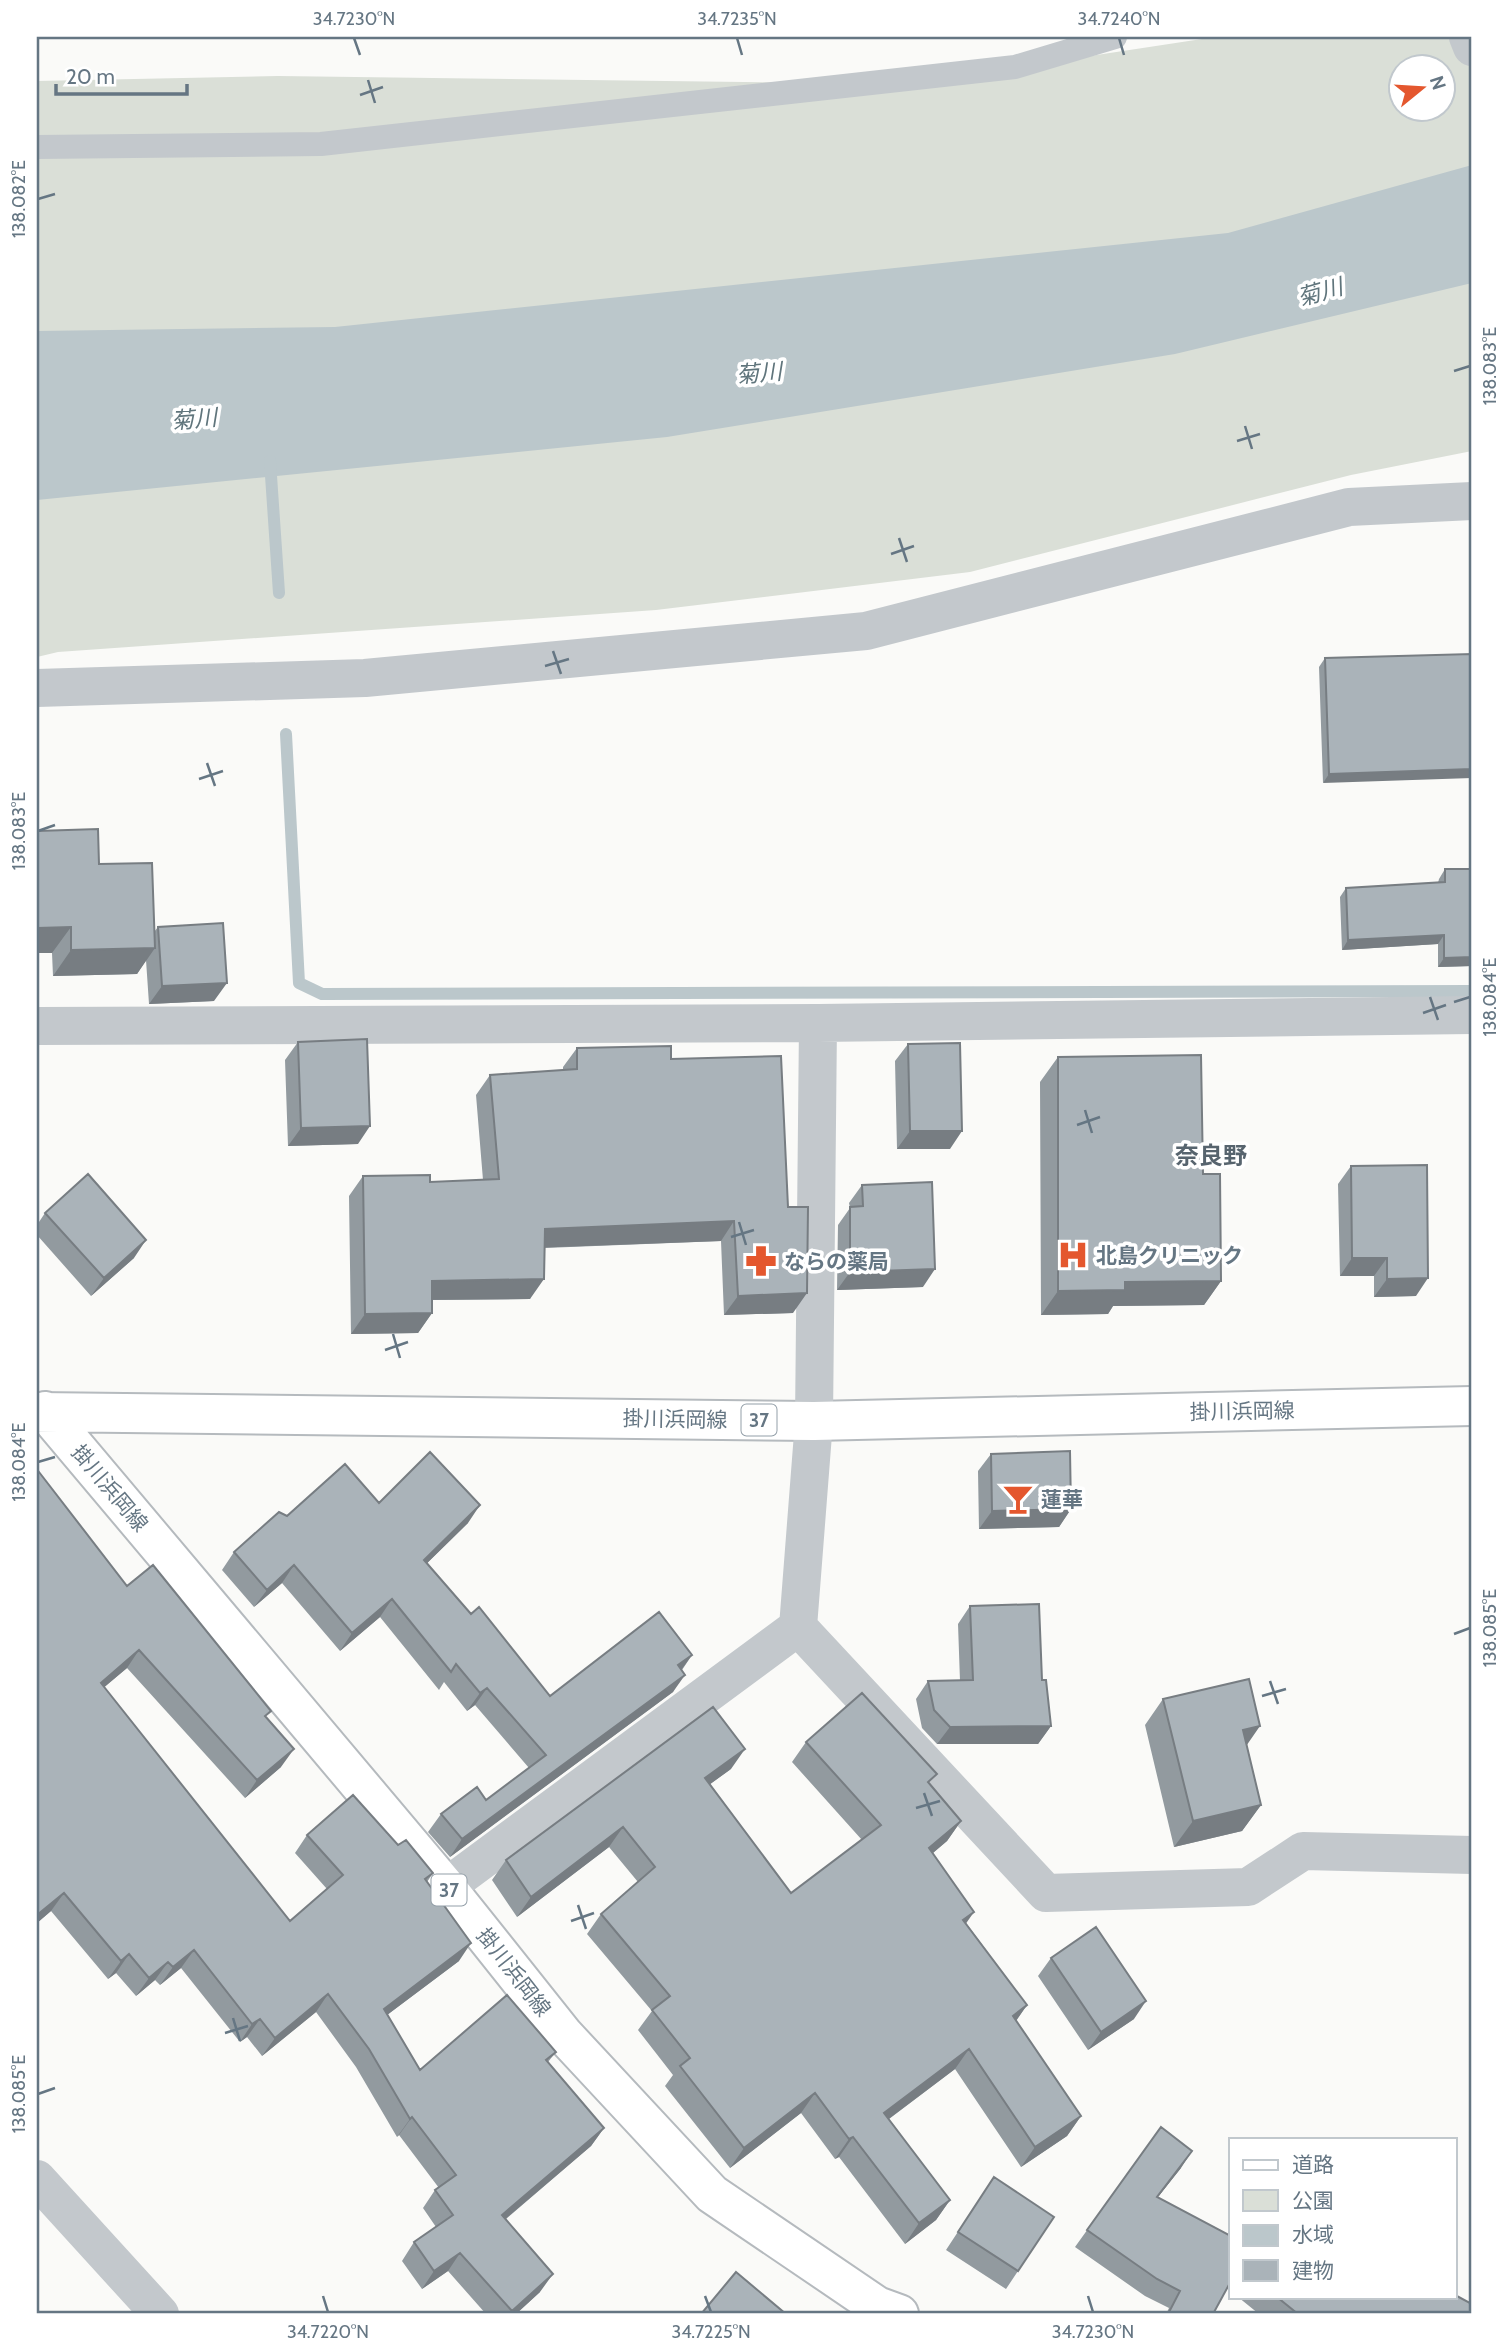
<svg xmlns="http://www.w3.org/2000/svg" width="1509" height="2351" viewBox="0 0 1509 2351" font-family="Cabin,'Noto Sans JP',sans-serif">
<rect width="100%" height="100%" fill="#fafaf8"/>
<path fill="#dadfd7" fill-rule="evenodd" d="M1215 37H1472V451L1351 475 970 572 656 610 58 652 37 657V81L278 76 905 84ZM1400 66H1442V108H1400Z"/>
<path fill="#bbc7cb" d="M1472 165V283L1175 354 667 437 37 500V331L335 327 1228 233Z"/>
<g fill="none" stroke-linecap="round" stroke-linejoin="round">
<path stroke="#bbc7cb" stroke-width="12" d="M270 461 279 593
M286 734 299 983 322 994 1472 991"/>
<defs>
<path id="primary" d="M45 1411 446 1887 564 2035 712 2194 877 2306 899 2314
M37 1412 814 1421 1472 1406"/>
</defs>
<use href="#primary" stroke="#b5babe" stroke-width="42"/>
<path stroke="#c3c8cc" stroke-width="24" d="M37 147 321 144 1015 67 1115 37"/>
<path stroke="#c3c8cc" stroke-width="38" d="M1468 37 1472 47
M37 688 365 678 866 631 1349 507 1472 501
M37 1026 818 1023 1472 1015
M798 1627 1046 1893 1248 1887 1303 1851 1472 1855
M446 1887 798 1627 814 1421 818 1023
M37 2179 160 2314"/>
<use href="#primary" stroke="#fff" stroke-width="38"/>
</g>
<path fill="#929a9f" d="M1472 654 1323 783 1319 667 1325 658Z
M37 831 99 864 154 932 158 927 214 1001 149 1004 146 960 137 974 53 976 52 953H37Z
M1445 869H1472V966L1438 967V944L1342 950 1340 897 1346 888 1438 883 1439 879Z
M298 1042 358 1144 288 1146 285 1060Z
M908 1044 950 1149H897L895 1061Z
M577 1048 671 1059 788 1207 793 1313 724 1315 721 1241 545 1248 530 1299 432 1300V1313L418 1333 351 1334 349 1196 363 1176 430 1182 483 1180 476 1095 490 1075 563 1070V1067Z
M1058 1057 1221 1281 1204 1305 1113 1306 1108 1314 1041 1315 1040 1082Z
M1351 1166 1416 1296 1374 1297V1276H1340L1338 1184Z
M862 1185 923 1287 837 1290 838 1225 850 1208 849 1203Z
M45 1213 134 1258 91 1296 37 1235V1225Z
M991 1454 1071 1509 1059 1527 979 1529 978 1471Z
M37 1474 127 1586 267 1718 281 1767 245 1798 127 1668 104 1687 290 1921 327 1889 295 1853 307 1835 398 1845 433 1873 427 1882 459 1961 387 2015 420 2070 556 2052 548 2062 604 2128 591 2146 506 2219 540 2292 516 2314H486L448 2271 422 2289 402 2261 414 2242 436 2227 423 2208 435 2190 439 2188 399 2135 397 2137 356 2067 316 2012 262 2056 247 2037 240 2042 181 1968 160 1985 155 1980 136 1996 116 1973 108 1979 51 1911 37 1923Z
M379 1503 468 1523 427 1563 471 1614 550 1696 692 1655 682 1670 673 1692 450 1857 428 1832 441 1814 486 1800 529 1768 475 1705 467 1711 444 1682 439 1690 380 1617 340 1651 282 1583 254 1607 222 1570 234 1552 287 1516Z
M970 1606 1042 1680 1051 1726 1038 1744H937L922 1728 916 1699 928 1681H960L958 1624Z
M1163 1699 1246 1746 1261 1805 1242 1831 1174 1847 1145 1725Z
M806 1742 930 1784 961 1821 947 1841 933 1853 966 1923 1027 2005 1016 2021 1081 2116 1067 2136 1021 2167 955 2069 889 2119 950 2200 936 2220 905 2244 839 2157 835 2159 801 2113 730 2168 665 2086 673 2075 638 2030 652 2011 587 1934 601 1914 638 1882 609 1847 517 1917 492 1880 506 1860 731 1769 710 1784 791 1893 862 1840 792 1762Z
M1051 1958 1134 2019 1088 2050 1038 1976Z
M1161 2127 1181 2168 1158 2197 1213 2314H1166L1169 2308 1145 2296 1075 2247Z
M994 2177 1018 2271 1006 2289 946 2250Z
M1238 2297H1455L1472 2314H1259Z"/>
<path fill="#777d82" d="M1472 769V778L1323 783 1329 774Z
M71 927 52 953H37V928Z
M1444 935 1438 944 1342 950 1348 940Z
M155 948 137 974 53 976 71 950Z
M1472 957V966L1438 967 1444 958Z
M227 983 214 1001 149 1004 162 986Z
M370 1126 358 1144 288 1146 301 1128Z
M910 1131H962L950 1149H897Z
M734 1221 721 1241 531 1248 545 1229Z
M146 1240 134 1258 91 1296 104 1278Z
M1352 1258H1387L1374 1276H1340Z
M935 1269 923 1287 837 1290 850 1272Z
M1428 1278 1416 1296 1374 1297 1387 1279Z
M544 1279 530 1299 418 1300 432 1281Z
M1221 1281 1204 1305 1113 1306 1108 1314 1041 1315 1058 1291 1125 1282Z
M807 1293 793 1313 724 1315 738 1296Z
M432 1313 418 1333 351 1334 365 1314Z
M480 1505 468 1523 412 1578 424 1560Z
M1071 1509 1059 1527 979 1529 992 1511Z
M294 1565 282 1583 254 1607 267 1590Z
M392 1599 380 1617 340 1651 352 1633Z
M139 1650 127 1668 88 1701 101 1683Z
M692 1655 679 1673 678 1665Z
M685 1675 673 1692 450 1857 462 1839Z
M487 1688 475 1705 467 1711 480 1693Z
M1051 1726 1038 1744H937L950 1727Z
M1260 1726 1242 1752 1243 1730Z
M294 1749 281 1767 245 1798 257 1780Z
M745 1749 731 1769 691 1798 705 1778Z
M1261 1805 1242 1831 1174 1847 1193 1821Z
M961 1821 947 1841 915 1868 929 1848Z
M623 1827 609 1847 517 1917 531 1897Z
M64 1893 51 1911 37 1923V1915Z
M974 1912 960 1932 963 1920Z
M471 1943 459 1961 371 2027 384 2009Z
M194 1950 181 1968 160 1985 173 1967Z
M129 1954 116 1973 108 1979 121 1961Z
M168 1962 155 1980 136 1996 149 1978Z
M328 1994 316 2012 262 2056 275 2038Z
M1146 2001 1134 2019 1088 2050 1101 2032Z
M1027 2005 1013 2025V2016Z
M260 2019 247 2037 240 2042 252 2024Z
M969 2049 955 2069 870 2133 884 2113Z
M815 2093 801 2113 730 2168 744 2148Z
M1081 2116 1067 2136 1021 2167 1035 2147Z
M412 2117 399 2135 397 2137 410 2119Z
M604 2128 591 2146 489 2233 502 2215Z
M853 2137 839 2157 835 2159 849 2139Z
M1192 2151 1181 2168 1145 2213 1157 2197Z
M950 2200 936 2220 905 2244 919 2223Z
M460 2253 448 2271 422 2289 434 2271Z
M553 2274 540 2292 516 2314H509Z"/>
<path fill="#aab3b9" stroke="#777d82" stroke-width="2" d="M1472 654V769L1329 774 1325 658Z
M98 829 99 864 152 863 155 948 71 950V927L37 928V831Z
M1445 869H1472V957L1444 958V935L1348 940 1346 888 1445 882Z
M223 923 227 983 162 986 158 927Z
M367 1039 370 1126 301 1128 298 1042Z
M960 1043 962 1131H910L908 1044Z
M671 1046V1059L781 1056 788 1207H808L807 1293 738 1296 734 1221 545 1229 544 1279 432 1281V1313L365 1314 363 1176 430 1175V1182L499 1179 490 1075 577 1069V1048Z
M1201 1055 1203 1174H1220L1221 1281 1125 1282V1290L1058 1291V1057Z
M1427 1165 1428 1278 1387 1279V1258H1352L1351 1166Z
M88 1174 146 1240 104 1278 45 1213Z
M932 1182 935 1269 850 1272V1207L863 1206 862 1185Z
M1070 1451 1071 1509 992 1511 991 1454Z
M430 1452 480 1505 424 1560 471 1614 479 1607 550 1696 659 1612 692 1655 678 1665 685 1675 462 1839 441 1814 477 1787 486 1800 546 1755 487 1688 480 1693 456 1664 451 1672 392 1599 352 1633 294 1565 267 1590 234 1552 279 1512 287 1516 345 1464 379 1503Z
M39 1472 127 1586 153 1565 271 1711 265 1716 294 1749 257 1780 139 1650 101 1683 290 1921 343 1875 307 1835 353 1795 398 1845 406 1840 433 1873 425 1879 471 1943 384 2009 420 2070 507 1995 556 2052 546 2060 604 2128 502 2215 553 2274 512 2311 460 2253 434 2271 414 2242 453 2215 435 2190 456 2175 412 2117 410 2119 369 2049 328 1994 275 2038 260 2019 252 2024 194 1950 173 1967 168 1962 149 1978 129 1954 121 1961 64 1893 37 1915V1474Z
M1039 1604 1042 1680H1046L1051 1726 950 1727 934 1710 928 1681 973 1680 970 1606Z
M1249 1679 1260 1726 1243 1730 1261 1805 1193 1821 1163 1699Z
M862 1693 937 1774 928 1782 961 1821 929 1848 974 1912 963 1920 1027 2005 1013 2016 1081 2116 1035 2147 969 2049 884 2113 950 2200 919 2223 853 2137 849 2139 815 2093 744 2148 680 2066 690 2058 652 2010 670 1996 601 1914 655 1867 623 1827 531 1897 506 1860 713 1707 745 1749 705 1778 791 1893 881 1825 806 1742Z
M1096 1927 1146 2001 1101 2032 1051 1958Z
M1161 2127 1192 2151 1157 2197 1231 2236V2281L1213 2314H1168L1180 2291 1157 2279 1087 2230Z
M994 2177 1054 2217 1018 2271 958 2232Z
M736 2272 786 2314H701Z
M1455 2295 1472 2304V2314H1298L1277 2297H1455Z"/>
<path fill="none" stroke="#657683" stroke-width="2.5" d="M354 38 360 55M737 38 742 55M1119 38 1124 55M368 80 375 103M360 95 383 87M38 199 55 194M1454 371 1470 366M1245 426 1252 449M1237 441 1260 434M899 538 907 562M891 554 914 546M553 651 561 674M545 666 569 659M207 763 215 786M199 779 223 771M38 831 55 825M1430 997 1438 1020M1454 1002 1470 997M1423 1013 1446 1005M1085 1110 1092 1133M1077 1125 1100 1117M739 1222 746 1245M731 1237 754 1230M393 1334 400 1358M385 1350 408 1342M38 1462 55 1457M1454 1634 1470 1628M1270 1681 1278 1704M1262 1696 1286 1689M924 1793 932 1816M916 1808 940 1801M578 1905 586 1929M571 1921 594 1913M233 2018 240 2041M225 2033 248 2026M38 2094 55 2088M323 2296 328 2312M705 2296 711 2312M1088 2296 1093 2312"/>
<defs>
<symbol id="hospital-bare" viewBox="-9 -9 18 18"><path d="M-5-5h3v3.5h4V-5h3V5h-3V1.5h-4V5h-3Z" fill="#e4572e" stroke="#fff" stroke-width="2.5" paint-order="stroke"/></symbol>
<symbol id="pharmacy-bare" viewBox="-9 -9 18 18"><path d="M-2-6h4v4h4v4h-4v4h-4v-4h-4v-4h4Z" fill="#e4572e" stroke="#fff" stroke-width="2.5" paint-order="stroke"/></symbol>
<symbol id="bar-bare" viewBox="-9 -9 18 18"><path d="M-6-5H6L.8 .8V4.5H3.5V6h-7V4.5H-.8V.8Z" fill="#e4572e" stroke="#fff" stroke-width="2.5" paint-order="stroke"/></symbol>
</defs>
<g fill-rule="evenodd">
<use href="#hospital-bare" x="1051" y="1233" width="44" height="44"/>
<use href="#pharmacy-bare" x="739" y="1239" width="44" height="44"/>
<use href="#bar-bare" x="996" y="1477" width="44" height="44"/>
</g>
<g text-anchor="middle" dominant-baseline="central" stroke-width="7" stroke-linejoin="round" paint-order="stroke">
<g fill="#fff" stroke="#939fa8" stroke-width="2">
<rect x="741.5" y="1404.5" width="35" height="31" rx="5"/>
<rect x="431.5" y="1874.5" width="35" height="31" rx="5"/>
</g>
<g font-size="19" font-weight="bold" fill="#657683">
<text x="759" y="1420">37</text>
<text x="449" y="1890">37</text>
</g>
<g font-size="21" font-weight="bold" fill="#657683" stroke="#fff" text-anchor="start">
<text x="1096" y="1255">北島クリニック</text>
<text x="784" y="1261">ならの薬局</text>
<text x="1041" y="1499">蓮華</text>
</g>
<g font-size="21" fill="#657683" stroke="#fff">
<text transform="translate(1242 1411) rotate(-1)">掛川浜岡線</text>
<text transform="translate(675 1419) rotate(1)">掛川浜岡線</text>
<text transform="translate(110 1488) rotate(50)">掛川浜岡線</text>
<text transform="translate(514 1972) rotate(52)">掛川浜岡線</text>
</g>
<g font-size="23" font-style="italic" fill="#60757c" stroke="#fff">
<text transform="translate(1320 292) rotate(-16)">菊川</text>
<text transform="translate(759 373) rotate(-5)">菊川</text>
<text transform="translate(194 419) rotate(-5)">菊川</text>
</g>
<g font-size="24" font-weight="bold" fill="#57646e" stroke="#fff">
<text x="1211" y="1155">奈良野</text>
</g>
</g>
<rect width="1509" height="2351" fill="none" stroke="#ffffff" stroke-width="77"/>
<rect x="1229" y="2138" width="228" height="161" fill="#ffffff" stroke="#c1c8cd" stroke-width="2"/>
<rect x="1243" y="2160" width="35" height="10" fill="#ffffff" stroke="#c1c8cd" stroke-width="2"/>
<text x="1292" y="2172" font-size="21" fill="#657683">道路</text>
<rect x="1243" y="2190" width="35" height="21" fill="#dadfd7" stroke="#c1c8cd" stroke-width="2"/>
<text x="1292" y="2208" font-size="21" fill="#657683">公園</text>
<rect x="1243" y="2225" width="35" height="21" fill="#bbc7cb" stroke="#c1c8cd" stroke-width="2"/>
<text x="1292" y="2242" font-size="21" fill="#657683">水域</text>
<rect x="1243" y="2260" width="35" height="21" fill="#aab3b9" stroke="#c1c8cd" stroke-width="2"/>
<text x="1292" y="2278" font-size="21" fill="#657683">建物</text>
<g transform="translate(1422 88) rotate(72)"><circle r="33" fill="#ffffff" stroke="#c1c8cd" stroke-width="2"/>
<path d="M0-5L12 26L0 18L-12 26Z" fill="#e4572e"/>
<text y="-10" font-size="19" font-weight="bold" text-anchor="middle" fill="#657683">N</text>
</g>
<path d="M56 84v10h131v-10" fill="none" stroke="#657683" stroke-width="3.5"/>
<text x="66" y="84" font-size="21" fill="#657683" stroke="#ffffff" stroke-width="5" paint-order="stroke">20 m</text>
<rect x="38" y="38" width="1432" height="2274" fill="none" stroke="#657683" stroke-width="2.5"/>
<g font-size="18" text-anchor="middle" fill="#657683">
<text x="354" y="25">34.7230°N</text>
<text x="737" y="25">34.7235°N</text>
<text x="1119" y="25">34.7240°N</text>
<text transform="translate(19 199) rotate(-90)" y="6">138.082°E</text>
<text transform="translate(1490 366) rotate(-90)" y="6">138.083°E</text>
<text transform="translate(19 831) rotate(-90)" y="6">138.083°E</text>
<text transform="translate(1490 997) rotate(-90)" y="6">138.084°E</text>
<text transform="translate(19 1462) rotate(-90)" y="6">138.084°E</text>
<text transform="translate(1490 1628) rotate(-90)" y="6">138.085°E</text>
<text transform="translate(19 2094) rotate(-90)" y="6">138.085°E</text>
<text x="328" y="2338">34.7220°N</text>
<text x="711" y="2338">34.7225°N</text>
<text x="1093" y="2338">34.7230°N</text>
</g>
</svg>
